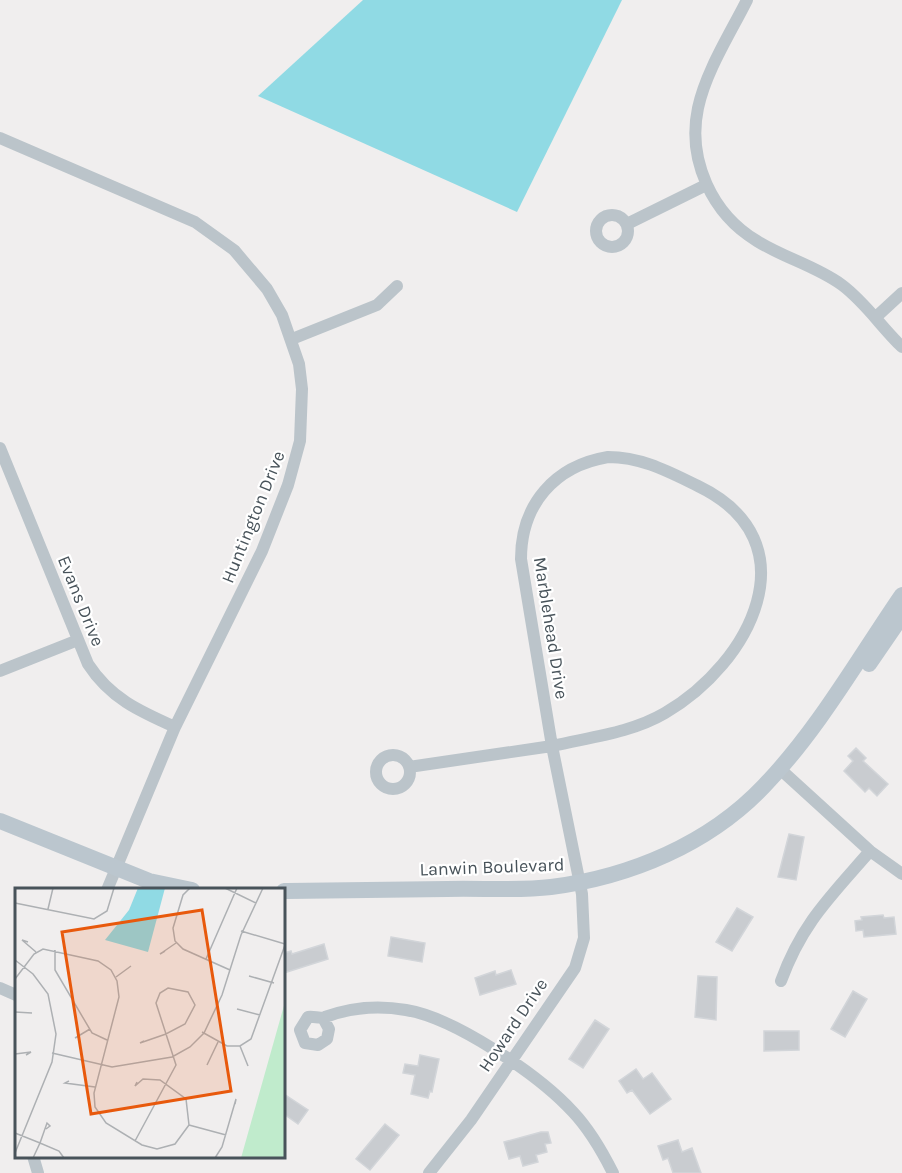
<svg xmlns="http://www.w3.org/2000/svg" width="902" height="1173" viewBox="0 0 902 1173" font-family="Karla,sans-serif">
<rect width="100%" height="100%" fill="#f0eeee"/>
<path fill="#90dae4" d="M363 0H622L517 212 258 96Z"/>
<path fill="#c9ccd0" stroke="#d2d5d9" stroke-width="1.5" d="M856 748 866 758 863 761 888 784 877 796 869 788 865 792 844 771 853 761 848 756Z
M789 834 804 837 796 880 778 877Z
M737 908 753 917 732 951 716 942Z
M883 915 884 918 894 917 896 934 864 937 863 930 856 931 855 921 862 920 861 917Z
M391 937 425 943 422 962 388 956Z
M324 944 328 959 284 973V953L291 951 292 954Z
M511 970 516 984 480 995 475 978 495 971 496 975Z
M698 976 717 977 716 1020 695 1017Z
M853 991 867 999 845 1037 831 1029Z
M595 1020 609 1029 583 1068 569 1059Z
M764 1031H799V1050L764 1051Z
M420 1055 439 1059 432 1092 430 1091 428 1098 411 1094 415 1075 403 1073 405 1064 418 1066Z
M636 1069 643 1079 652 1073 671 1099 650 1114 632 1090 627 1093 619 1081Z
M284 1094 308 1110 298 1124 284 1114Z
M385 1124 399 1135 370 1170 356 1159Z
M541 1132H548L551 1143 545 1144 547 1152 536 1155 538 1162 523 1166 520 1156 509 1159 504 1142Z
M678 1140 682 1152 692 1148 701 1173H673L668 1158 663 1160 658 1146Z"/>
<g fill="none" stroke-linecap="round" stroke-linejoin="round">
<path stroke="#bbc4ca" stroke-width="12" d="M747 0C730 34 706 71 698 108 687 160 712 214 757 241 784 258 816 266 842 285 866 303 881 327 902 347
M0 138 195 222 234 250 267 289 282 315 299 364 302 389 300 441 288 485 262 551 175 727 107 890
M596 231a16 16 0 1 1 32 0a16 16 0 1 1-32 0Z
M627 224 706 185
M876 317 902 293
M292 339 377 305 397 286
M0 448 88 664C110 698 139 711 175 727
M608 457C642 457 669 472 698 486 814 542 750 664 665 713 631 733 590 737 552 746L521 559C521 505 554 466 608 457Z
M0 671 78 640
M376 772a17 17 0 1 1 34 0a17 17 0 1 1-34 0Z
M409 767 552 746 582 894 584 938 575 968 471 1120 429 1173
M780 769 870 851 902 874
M781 981C802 923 831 896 870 851
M0 988 16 995
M323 1018 329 1029 327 1039 318 1045 305 1043 300 1030 308 1017C314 1016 320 1019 325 1017 352 1007 378 1005 406 1010 455 1018 539 1075 573 1112 590 1130 602 1151 613 1173
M33 1156 38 1173"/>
<path stroke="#bbc6ce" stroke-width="16" d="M869 664 902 616
M0 821 149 881 192 890
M284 891C338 890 392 890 447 889 481 888 517 891 551 887 630 877 709 844 764 786 818 730 858 659 902 595"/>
</g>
<g text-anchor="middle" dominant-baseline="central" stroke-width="4.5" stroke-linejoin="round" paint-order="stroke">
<g font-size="18" fill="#48535a" stroke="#fff">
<text transform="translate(253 517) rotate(-68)">Huntington Drive</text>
<text transform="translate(81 601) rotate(68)">Evans Drive</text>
<text transform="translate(551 628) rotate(81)">Marblehead Drive</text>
<text transform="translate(492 867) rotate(-2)">Lanwin Boulevard</text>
<text transform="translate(513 1025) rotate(-56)">Howard Drive</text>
</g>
</g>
<g transform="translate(15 888)">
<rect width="270" height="270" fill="#f0eeee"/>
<path d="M270 102V270H226L270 114Z" fill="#c0ebcc"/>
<path d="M123 0H150L133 64 90 52 114 22Z" fill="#90dae4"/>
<path fill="none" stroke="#adb0b3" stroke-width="1.5" d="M175 0 168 7 158 40 160 53 168 61 215 82M210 0 241 15M0 15 79 31 92 23 99 0M33 21 38 0M226 43 270 56M13 54 7 52 21 64M40 62V82L77 145 92 152M150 63 145 66 161 55M191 71 222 0M0 72 18 86 33 106 41 146 37 174 0 265M234 88 259 95M101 89 116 78M0 91 19 66 28 61 83 73 96 82 102 93 104 109 79 205 80 219 91 235 127 257 142 261 160 256 174 237 171 211 145 192 128 191 120 198 122 194M153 100 173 104 180 117 170 136 151 146 141 115 145 105ZM222 121 245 127M0 124 17 125H12M187 144 212 158H225L236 151 270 57M64 148 60 150 75 141M225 158 233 178M37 165 97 179 157 169 175 159 189 145 207 107 226 47 248 0M0 166 16 164 11 167M192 177 203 154M54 193 50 195 80 199M174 237 211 247M0 245 25 255 32 235 35 238 31 241M120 253 161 177 151 146 125 155 129 153M18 270 25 255 44 263 49 270M200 270 207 259 221 211 220 216"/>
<path fill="#e8590c" fill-opacity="0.15" stroke="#e8590c" stroke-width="3" d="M187 22 216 203 76 226 47 44Z"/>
<rect width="270" height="270" fill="none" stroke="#48535a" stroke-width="3"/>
</g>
</svg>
